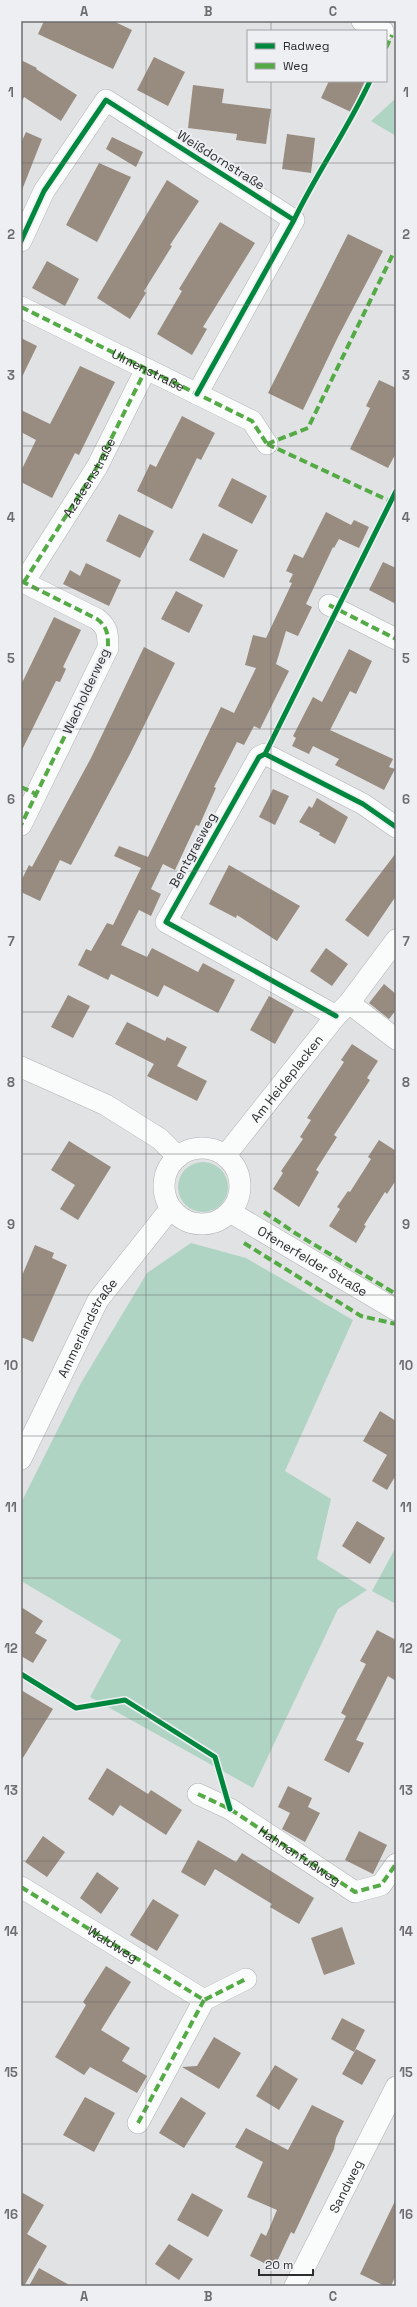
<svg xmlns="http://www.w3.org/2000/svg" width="417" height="2307" viewBox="0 0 417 2307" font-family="'Space Grotesk',sans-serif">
<rect width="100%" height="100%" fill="#e1e2e4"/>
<path fill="#b0d4c4" d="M396 98V136L371 121Z
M178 1187a25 25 0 1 1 50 0a25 25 0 1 1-50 0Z
M191 1243 246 1258 353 1320 285 1471 331 1499 317 1559 367 1590 338 1609 253 1788 90 1697 121 1640 21 1581V1503L81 1383 147 1273Z
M396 1547V1604L372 1591Z"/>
<path fill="#988b7f" d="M44 21H113L132 30 113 69 38 34Z
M154 57 185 72 168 106 137 90Z
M21 60 37 68 36 69 77 95 61 121 24 97 21 103Z
M329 81H365L351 112 321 98Z
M193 85 224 89 222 103 271 109 266 144 236 140 237 134 188 128Z
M26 132 42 139 22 190 21 143Z
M287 134 315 138 311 173 282 169Z
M112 137 143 152 136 167 106 149Z
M99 163 131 177 97 242 66 225Z
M167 180 199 201 170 245 172 246 144 291 146 293 130 319 97 298Z
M220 222 255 243 203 327 207 329 192 355 157 334 182 291 179 289Z
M348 234 383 251 337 339 303 410 268 393Z
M47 261 79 279 65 306 32 288Z
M21 338 37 346 21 379Z
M80 366 115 382 79 455 75 453 52 498 21 482V471L36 440 21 432V410L50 424Z
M379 380 396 388V453L388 468 350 449 370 408 366 406Z
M182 416 215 433 201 460 197 458 172 509 137 491 150 464 156 467Z
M232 478 267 496 252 524 218 506Z
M326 512 351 525 354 520 369 527 359 548 339 539 334 548 333 547 306 604 312 607 298 636 286 631 276 664 289 671 260 729 254 726 244 745 237 742 214 787 216 788 199 826 196 825 175 870 163 864 151 889 161 894 151 916 139 910 121 945 147 957 152 948 198 972 203 963 235 980 218 1013 164 985 158 997 111 974 108 980 78 965 86 949 91 951 107 923 113 925 141 868 114 856 119 846 148 857 221 707 234 713 256 668 245 665 253 635 266 638 292 583 289 582 293 574 286 571 294 554 303 558Z
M119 514 154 531 140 558 106 541Z
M203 533 238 550 224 578 189 560Z
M383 562 396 568V604L369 590Z
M86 563 121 580 109 606 63 584 70 570 80 576Z
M176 591 203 605 189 633 161 619Z
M54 617 81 630 63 667 66 669 60 682 56 681 21 752V685Z
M144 647 175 663 130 754 71 865 60 860 40 901 21 892V881L29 865 32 867 91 758Z
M349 649 372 661 356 694 350 691 330 730 393 759 389 767 395 769 384 790 335 765 339 759 313 746 309 754 292 746 296 738 293 736 313 697 322 702Z
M273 789 289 796 275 825 259 817Z
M317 798 348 817 335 844 319 835 320 833 299 822 309 806 312 808Z
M396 853V896L368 937 345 920Z
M229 865 300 906 277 941 237 915 236 918 209 904Z
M326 948 348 964 332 986 310 971Z
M384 984 396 994V1010L389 1019 369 1003Z
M68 995 90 1006 73 1038 51 1027Z
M269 996 294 1010 275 1044 250 1030Z
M127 1022 165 1041 167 1037 187 1047 177 1066 207 1081 197 1101 147 1076 154 1064 115 1044Z
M352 1044 378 1061 367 1078 370 1080 334 1135 337 1137 316 1170 319 1172 299 1207 273 1189 283 1173 281 1171 303 1139 300 1137 311 1120 307 1118 344 1062 341 1060Z
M379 1140 396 1151V1180L387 1194 385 1192 364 1225 366 1226 356 1243 329 1226 340 1209 337 1207 348 1191 350 1192 371 1159 368 1157Z
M69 1141 111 1167 78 1220 60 1209 75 1185 51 1170Z
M35 1245 54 1253 52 1258 67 1265 33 1342 21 1337V1278Z
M380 1411 396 1421V1475L387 1490 372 1481 387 1455 363 1441Z
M357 1521 385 1538 370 1564 342 1546Z
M21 1607 43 1621 35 1633 47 1640 33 1663 21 1656Z
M377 1630 396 1640V1681L388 1676 356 1740 364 1743 349 1773 324 1760 346 1716 341 1713 366 1664 360 1661Z
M21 1690 53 1709 21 1761Z
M107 1768 148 1794 151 1790 182 1810 166 1835 120 1805 113 1816 88 1799Z
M288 1786 312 1798 308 1807 320 1813 305 1842 282 1829 290 1813 278 1807Z
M359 1831 387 1845 373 1874 345 1860Z
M43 1836 65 1852 47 1877 25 1862Z
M198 1840 236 1862 242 1853 314 1898 299 1924 270 1907 272 1904 215 1869 205 1886 181 1872Z
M97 1872 119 1888 101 1914 80 1898Z
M153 1899 179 1915 157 1951 130 1935Z
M342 1927 355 1964 324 1975 311 1938Z
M106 1966 131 1982 101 2030 130 2048 122 2061 147 2076 137 2093 90 2067 84 2075 55 2057 86 2005 83 2002Z
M342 2018 365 2030 354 2052 331 2039Z
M214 2037 241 2053 219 2089 182 2067 197 2066Z
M356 2049 376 2060 362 2085 342 2074Z
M275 2065 298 2079 279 2110 256 2096Z
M85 2097 115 2113 94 2152 63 2135Z
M181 2097 206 2113 184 2148 159 2133Z
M312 2105 344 2121 336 2138 334 2149 294 2234 291 2232 274 2268 250 2256 261 2233 266 2236 277 2210 247 2197 263 2162 235 2147 246 2128 288 2150Z
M21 2192 44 2205 27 2234 47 2246 24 2286H21Z
M192 2193 223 2210 208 2237 177 2220Z
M396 2199V2275L391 2286H385L360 2274Z
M169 2244 193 2259 179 2280 155 2264Z
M39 2268 71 2286H29Z"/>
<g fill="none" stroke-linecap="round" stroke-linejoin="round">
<defs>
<g id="minor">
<path d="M362 21 383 31"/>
<path d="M21 241 44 191 106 100 294 220 197 394"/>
<path id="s1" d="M21 307 252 421 267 444"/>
<path d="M21 581 97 619C108 627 108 635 108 648L21 825"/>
<path id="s2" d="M24 582 97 467 146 369"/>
<path d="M329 605 396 639"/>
<path d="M349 1003 396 1039"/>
<path d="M336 1016 166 922 259 757 265 754 363 804 396 827"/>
<path d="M21 1067 106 1105 160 1139 178 1157"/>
<circle cx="202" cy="1186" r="38"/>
<path id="s3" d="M225 1156 336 1016 349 1003 396 940"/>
<path id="s4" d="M230 1212 396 1310"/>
<path id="s5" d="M21 1459 98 1300 171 1208"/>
<path d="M198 1794 230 1809 355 1892 381 1885 396 1864"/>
<path id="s6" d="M21 1887 204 2000 246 1979"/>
<path d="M138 2123 204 2000"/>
<path id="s7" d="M295 2286 396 2087"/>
</g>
</defs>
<use href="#minor" stroke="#b1b2b4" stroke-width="22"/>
<use href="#minor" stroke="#fafbfb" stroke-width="21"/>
<g stroke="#54ab45" stroke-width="4" stroke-dasharray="8 4" stroke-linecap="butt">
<path d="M386 48 392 35"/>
<path d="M21 307 252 421 267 444"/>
<path d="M267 444 308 428 393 254"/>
<path d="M267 444 394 503"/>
<path d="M21 581 97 619C108 627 108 635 108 648L21 825"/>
<path d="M24 582 97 467 146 369"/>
<path d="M329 605 396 639"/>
<path d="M21 787 36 794"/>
<path d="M264 1212 295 1233 396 1294"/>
<path d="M244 1243 361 1316 396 1324"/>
<path id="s8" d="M198 1794 230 1809 355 1892 381 1885 396 1864"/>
<path d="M21 1887 204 2000 246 1979"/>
<path d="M138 2123 204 2000"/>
</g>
<defs>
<path id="cycleway" d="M294 220C317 172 348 129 370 81
M21 241 44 191 106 100 294 220 197 394
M265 754 396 491
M336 1016 166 922 259 757 265 754 363 804 396 827
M21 1674 76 1708 125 1700 215 1757 230 1809"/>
</defs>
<use href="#cycleway" stroke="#edeff2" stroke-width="8"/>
<use href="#cycleway" stroke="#00873e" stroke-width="5"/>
</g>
<path fill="none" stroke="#6d6d6f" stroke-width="1" stroke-opacity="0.55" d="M146 21V2286M271 21V31M271 81V2286M21 163H396M21 305H396M21 446H396M21 588H396M21 729H396M21 871H396M21 1012H396M21 1154H396M21 1295H396M21 1436H396M21 1578H396M21 1719H396M21 1861H396M21 2002H396M21 2144H396"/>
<g text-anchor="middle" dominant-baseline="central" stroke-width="4" stroke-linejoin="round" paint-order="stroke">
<g font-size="13" fill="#2e2e30" stroke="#edeff2">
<text transform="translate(221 160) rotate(32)">Weißdornstraße</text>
<text stroke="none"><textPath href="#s1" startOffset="142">Ulmenstraße</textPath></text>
<text stroke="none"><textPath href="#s2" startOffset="123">Azaleenstraße</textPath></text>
<text transform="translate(86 691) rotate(-65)">Wacholderweg</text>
<text transform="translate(193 850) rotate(-61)">Bentgrasweg</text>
<text stroke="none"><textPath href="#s3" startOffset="99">Am Heideplacken</textPath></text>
<text stroke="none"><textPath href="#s4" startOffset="96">Ofenerfelder Straße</textPath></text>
<text stroke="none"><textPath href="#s5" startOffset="147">Ammerlandstraße</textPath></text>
<text stroke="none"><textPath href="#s8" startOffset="119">Hahnenfußweg</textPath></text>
<text stroke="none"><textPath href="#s6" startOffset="108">Waldweg</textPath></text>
<text stroke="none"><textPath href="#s7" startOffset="112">Sandweg</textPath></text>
</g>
</g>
<rect width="417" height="2307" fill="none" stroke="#edeff2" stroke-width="44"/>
<rect x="247" y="30" width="140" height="52" fill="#edeff2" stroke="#a1a2a4"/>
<rect x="255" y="43" width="20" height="6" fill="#00873e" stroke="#a1a2a4"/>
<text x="283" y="50" font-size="12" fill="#2e2e30">Radweg</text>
<rect x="255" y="63" width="20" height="6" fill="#54ab45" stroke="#a1a2a4"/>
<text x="283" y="70" font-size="12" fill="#2e2e30">Weg</text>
<path d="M259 2269v6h54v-6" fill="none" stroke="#2e2e30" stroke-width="2"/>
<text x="265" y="2269" font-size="12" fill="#2e2e30" stroke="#edeff2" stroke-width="3" paint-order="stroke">20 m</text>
<rect x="22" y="22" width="373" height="2263" fill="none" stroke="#6d6d6f" stroke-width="1.5"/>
<g font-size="13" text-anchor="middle" font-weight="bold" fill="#6d6d6f">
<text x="84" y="16">A</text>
<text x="208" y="16">B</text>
<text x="333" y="16">C</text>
<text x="11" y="97">1</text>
<text x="406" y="97">1</text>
<text x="11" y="239">2</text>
<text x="406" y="239">2</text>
<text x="11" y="380">3</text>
<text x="406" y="380">3</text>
<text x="11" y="522">4</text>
<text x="406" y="522">4</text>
<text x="11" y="663">5</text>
<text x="406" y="663">5</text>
<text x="11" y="804">6</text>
<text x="406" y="804">6</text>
<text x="11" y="946">7</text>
<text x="406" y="946">7</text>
<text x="11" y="1087">8</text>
<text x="406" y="1087">8</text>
<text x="11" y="1229">9</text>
<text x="406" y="1229">9</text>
<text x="11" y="1370">10</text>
<text x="406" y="1370">10</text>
<text x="11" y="1512">11</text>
<text x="406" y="1512">11</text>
<text x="11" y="1653">12</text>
<text x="406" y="1653">12</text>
<text x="11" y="1795">13</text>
<text x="406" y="1795">13</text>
<text x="11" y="1936">14</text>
<text x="406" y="1936">14</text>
<text x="11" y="2077">15</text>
<text x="406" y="2077">15</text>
<text x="11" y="2219">16</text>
<text x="406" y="2219">16</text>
<text x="84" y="2301">A</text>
<text x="208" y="2301">B</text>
<text x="333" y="2301">C</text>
</g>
</svg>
